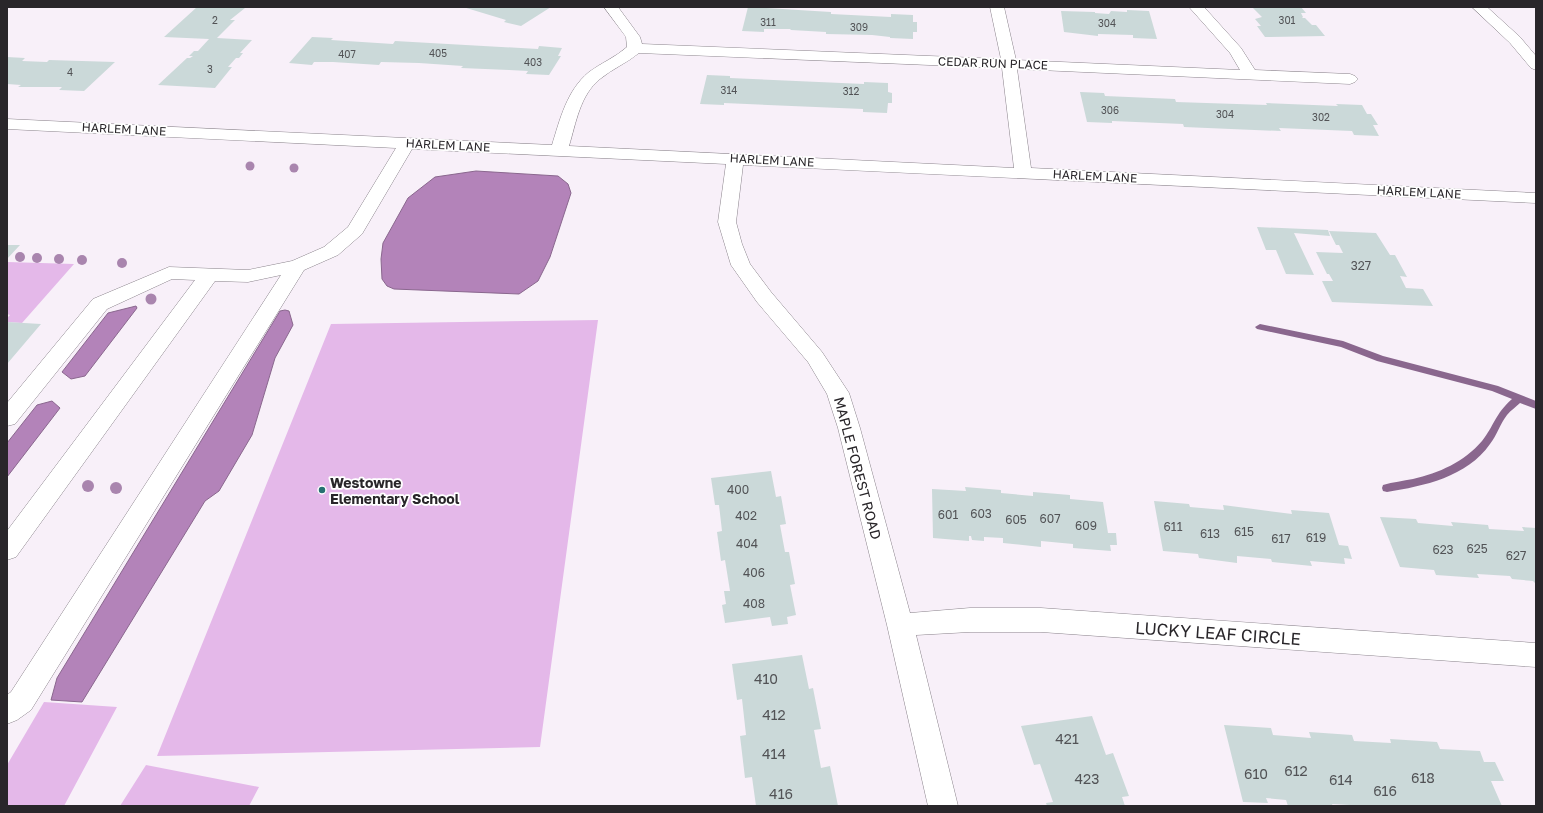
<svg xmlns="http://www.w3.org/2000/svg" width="1543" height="813" viewBox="0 0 1543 813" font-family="'Golos Text',sans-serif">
<rect width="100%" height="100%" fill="#f8f0f9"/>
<path fill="#e4b8e9" d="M7 262 74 264 22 323 7 322V318L10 315 7 314Z
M598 320 540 747 157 756 331 324Z
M44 702 117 707 64 806H7V765Z
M146 765 259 787 249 806H120Z"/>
<path fill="#b383b9" stroke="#8a678e" d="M476 171 558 176 568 184 571 193 550 257 538 281 519 294 394 289 387 286 382 279 381 259 383 243 408 198 435 177Z
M136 306 137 308 85 376 71 379 62 372 108 313Z
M285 310 289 311 293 325 275 358 252 435 219 491 205 501 82 702 51 700 57 678 280 311Z
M52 401 60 408 7 477V443L37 405Z"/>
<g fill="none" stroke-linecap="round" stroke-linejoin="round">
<path fill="#8a678e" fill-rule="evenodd" d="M1260 324 1343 341 1383 356 1498 386 1536 401V409L1520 403C1516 407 1511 410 1507 415 1500 424 1497 435 1490 444 1467 477 1424 486 1387 492L1383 491 1382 488 1383 485C1393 482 1403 481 1413 479 1439 473 1464 462 1482 441 1494 426 1495 414 1512 399L1492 391 1377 361 1341 347 1257 329 1255 327Z"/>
</g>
<path fill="#cbd9d9" d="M197 7 245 8 230 20H235L217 38 252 40 240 53H243L239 58H236L228 67H232L215 88 158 85 187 58H190L193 56H189L194 51H198L209 39 164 37Z
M463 7H551L521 26 504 22 506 20Z
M748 7 831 12V14L891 17V14L913 15V22H917V32H913V39L890 38V37L872 35 826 34V32L791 30 790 29H764V32L742 31Z
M1252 7H1301L1306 13H1301L1303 17 1302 18H1305L1312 25H1316L1325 36 1265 37 1257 26H1261L1255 19 1262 17Z
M1127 10 1149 11 1157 39 1133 38V35L1098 34V36L1064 32 1061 11 1095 12V13L1109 14 1111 11 1127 12Z
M312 37 333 38 331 40 393 44 395 41 538 49 539 46 562 48 558 56H561L549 75 526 74 528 71 509 70 461 68 463 66 419 63 381 62 379 65 333 62H314L312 65 289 63Z
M7 57 25 58 22 61 47 62 49 60 115 62 84 91 59 90 62 87H18L21 85 7 84Z
M707 75 730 76V78L864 84V82L888 83V92L892 93V103H888L887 113 863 112V109L724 103V105L700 104Z
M1080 92 1104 93 1105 96 1175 99 1176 102 1267 105 1266 103 1338 106 1336 104 1362 105 1367 114H1371L1378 125H1373L1379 136 1354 135 1352 131 1279 128 1281 131 1184 127 1183 124 1112 121V123L1087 122Z
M1257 227 1328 230 1330 236 1294 233 1314 275 1286 274 1276 250H1266Z
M1329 231 1376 233 1390 255H1395L1407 277 1400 276 1406 288 1423 289 1433 306 1332 302 1322 281H1333L1329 274H1327L1316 252 1343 253 1339 245H1336Z
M7 245H20L7 259Z
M7 322 41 324 7 364Z
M771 471 776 497 781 496 786 524 780 525 785 552H789L795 584 790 585 796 615 787 617 788 624 772 626 770 617 725 623 722 605 726 604 724 591H730L725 560 721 561 717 532 722 531 719 505H715L711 478Z
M965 487 1001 490V493L1033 496V492L1070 495V499L1103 502 1108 533H1116L1117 545H1110L1111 551 1073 548V544L1041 541V547L1003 543V538L984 537V541L972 540 971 536H969V541L933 538 932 489 966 491Z
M1154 501 1189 504 1190 507 1224 510 1223 505 1292 514 1291 510 1329 513 1339 545 1348 546 1352 559 1344 558 1345 564 1310 561 1312 566 1272 562 1271 559 1237 556V563L1199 558 1198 554 1163 551Z
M1380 517 1416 519 1418 523 1453 526 1451 522 1488 525 1489 529 1524 531 1522 527 1536 528V584L1533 581 1512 579 1510 576 1477 574 1479 578 1436 575 1434 570 1400 567Z
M802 655 809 689 813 688 821 729 814 730 821 768 830 766 838 806H756L752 777 745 778 740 736 746 735 742 699 737 700 732 664Z
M1092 716 1106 755 1113 753 1129 796 1122 797 1125 806H1047L1046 803 1053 802 1040 764 1034 765 1021 726Z
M1224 725 1271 728 1273 735 1311 738 1309 732 1352 735 1354 741 1391 743 1390 739 1437 742 1440 749 1480 751 1484 762H1495L1504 781H1491L1502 806H1367L1332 804 1333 806H1288L1286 800 1266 798 1268 803 1243 802Z"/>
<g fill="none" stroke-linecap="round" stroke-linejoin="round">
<defs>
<path id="minor" d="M604 7H618L640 37 642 44 1001 59 990 7H1004L1016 60 1240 70 1230 53 1189 7H1204L1241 48 1255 70 1350 74 1355 76 1358 79 1355 82 1350 84 1017 69 1031 168 1536 193V203L743 165 736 222 742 244 750 264 771 292 822 352 849 393 860 428 910 613 970 608H1041L1536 643V667L1041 632H970L916 635 958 806H928L887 625 838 428 827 394 808 362 757 302 731 265 718 222 726 164 412 149 362 234 338 255 304 270 31 710 17 720 7 724V695L11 692 281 275 248 282 215 281 16 557 7 560V531L195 280 172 279 107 309 15 424 7 426V403L93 299 169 267 248 270 292 261 324 247 348 227 396 148 7 129V119L552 145C560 119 567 90 589 72 601 63 616 57 627 47L626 37ZM639 53 1002 68 1014 168 569 146C576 123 580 95 600 79 612 69 627 63 639 53Z
M1472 7H1487L1520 37 1536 56V70L1531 68 1510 43Z"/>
</defs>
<use href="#minor" stroke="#8a838b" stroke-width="1"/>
<use href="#minor" fill="#fff" fill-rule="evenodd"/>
</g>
<g fill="#a985ae">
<circle cx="250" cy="166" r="4.5"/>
<circle cx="294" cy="168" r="4.5"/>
<circle cx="20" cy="257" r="5"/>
<circle cx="37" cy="258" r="5"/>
<circle cx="59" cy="259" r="5"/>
<circle cx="82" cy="260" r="5"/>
<circle cx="122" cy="263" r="5"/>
<circle cx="151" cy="299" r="5.5"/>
<circle cx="88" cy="486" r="6"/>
<circle cx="116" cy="488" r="6"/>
</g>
<circle fill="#257070" stroke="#fff" stroke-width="1.5" cx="322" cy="490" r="4"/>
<g text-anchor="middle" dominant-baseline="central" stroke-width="3.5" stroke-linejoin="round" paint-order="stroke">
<g font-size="10" fill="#525356">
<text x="215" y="20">2</text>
<text x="1287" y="20">301</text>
<text x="768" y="22">311</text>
<text x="1107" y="23">304</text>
<text x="859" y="27">309</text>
<text x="438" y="53">405</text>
<text x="347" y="54">407</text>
<text x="533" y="62">403</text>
<text x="210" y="69">3</text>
<text x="70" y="72">4</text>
<text x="729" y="90">314</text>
<text x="851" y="91">312</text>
<text x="1110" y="110">306</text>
<text x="1225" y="114">304</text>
<text x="1321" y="117">302</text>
</g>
<g font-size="12" fill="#29262a" stroke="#fff">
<text transform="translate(993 63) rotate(2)">CEDAR RUN PLACE</text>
<text transform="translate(124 129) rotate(3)">HARLEM LANE</text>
<text transform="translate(448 145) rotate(3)">HARLEM LANE</text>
<text transform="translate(772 160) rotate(3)">HARLEM LANE</text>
<text transform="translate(1095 176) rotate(3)">HARLEM LANE</text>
<text transform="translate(1419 192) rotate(3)">HARLEM LANE</text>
</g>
<g font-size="12" fill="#525356">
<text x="1361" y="265">327</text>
<text x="738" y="489">400</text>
<text x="981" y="513">603</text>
<text x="948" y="514">601</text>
<text x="746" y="515">402</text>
<text x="1050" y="518">607</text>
<text x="1016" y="519">605</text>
<text x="1086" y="525">609</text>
<text x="1173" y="526">611</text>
<text x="1244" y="531">615</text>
<text x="1210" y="533">613</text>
<text x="1316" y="537">619</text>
<text x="1281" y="538">617</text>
<text x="747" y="543">404</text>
<text x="1477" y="548">625</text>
<text x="1443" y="549">623</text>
<text x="1516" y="555">627</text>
<text x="754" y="572">406</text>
<text x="754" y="603">408</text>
</g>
<g font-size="14" fill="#29262a" stroke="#fff">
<text transform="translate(858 468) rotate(75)">MAPLE FOREST ROAD</text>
</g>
<g font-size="14" font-weight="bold" fill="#29262a" stroke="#fff" text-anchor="start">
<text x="330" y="482">Westowne<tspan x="330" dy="16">Elementary School</tspan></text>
</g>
<g font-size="14" fill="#525356">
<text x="766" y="678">410</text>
<text x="774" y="714">412</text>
<text x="1067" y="738">421</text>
<text x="774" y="753">414</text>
<text x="1296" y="770">612</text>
<text x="1256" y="773">610</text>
<text x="1423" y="777">618</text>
<text x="1087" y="778">423</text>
<text x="1341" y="779">614</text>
<text x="1385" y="790">616</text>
<text x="781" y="793">416</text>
</g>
<g font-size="17" fill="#29262a" stroke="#fff">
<text transform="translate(1218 633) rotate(4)">LUCKY LEAF CIRCLE</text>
</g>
</g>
<rect width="1543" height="813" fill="none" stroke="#29262a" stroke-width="16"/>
</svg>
